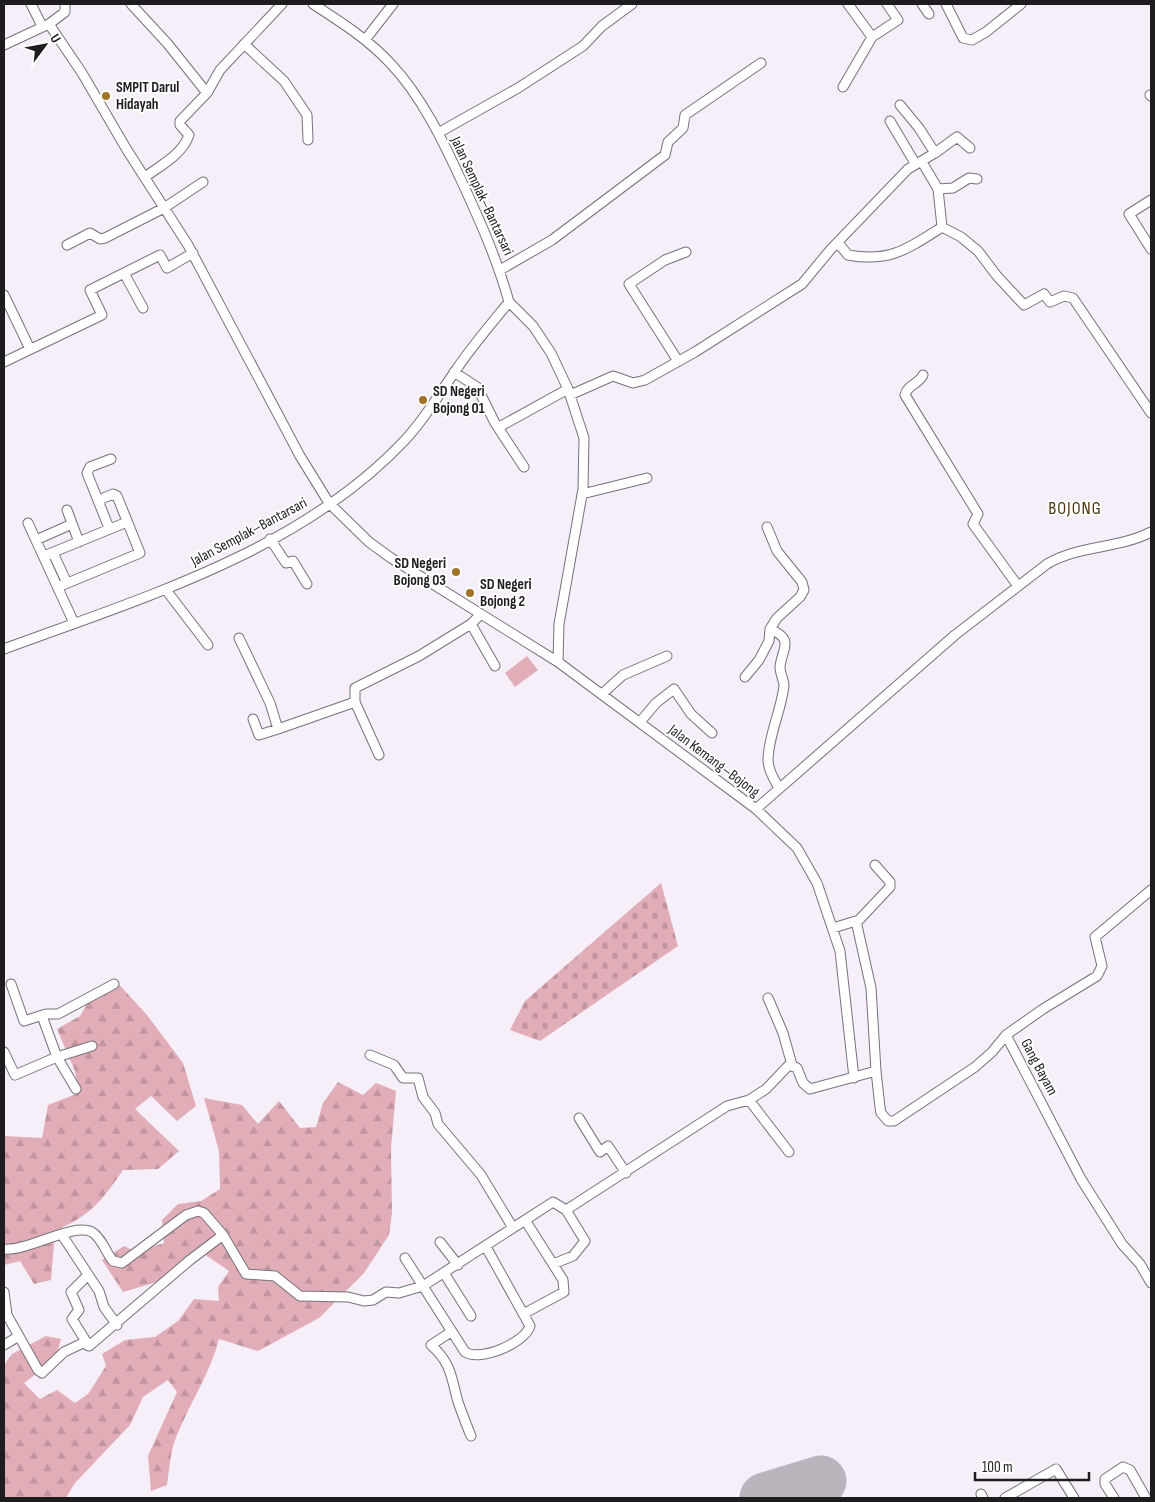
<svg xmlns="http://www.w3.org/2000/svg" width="1155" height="1502" viewBox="0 0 1155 1502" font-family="'Sofia Sans Condensed',sans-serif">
<defs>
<pattern id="forest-firs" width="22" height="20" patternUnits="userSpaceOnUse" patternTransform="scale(1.25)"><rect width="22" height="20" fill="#e1aeb8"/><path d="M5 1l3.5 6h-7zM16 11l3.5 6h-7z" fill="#c1959e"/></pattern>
<pattern id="cemetery-stones" width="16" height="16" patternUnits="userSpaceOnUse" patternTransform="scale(1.25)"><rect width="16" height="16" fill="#e1aeb8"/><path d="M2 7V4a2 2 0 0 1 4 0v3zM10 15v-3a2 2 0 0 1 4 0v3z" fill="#c1959e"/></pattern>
</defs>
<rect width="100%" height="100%" fill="#f6eef9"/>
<path fill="url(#forest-firs)" d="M114 979 147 1015 183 1063 196 1106 177 1121 151 1096 135 1109 179 1151 158 1169 123 1170C101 1202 91 1215 55 1231L51 1280 34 1284 20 1261 4 1265V1136L42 1138 48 1105 79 1093 75 1071 57 1029 80 1016 93 994Z
M338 1082 363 1095 376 1083 396 1091 391 1148 392 1213 389 1235 364 1273 319 1318 258 1351 219 1339C209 1377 187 1407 174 1443 170 1456 169 1472 167 1485L151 1491 148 1456 177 1392 168 1380 143 1397 130 1425 75 1483 66 1498H4V1365L12 1354 46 1336 61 1339 55 1360 24 1383 40 1399 57 1390 75 1403 88 1394 106 1366 102 1354 125 1340 155 1337 178 1321 194 1299 219 1301 218 1287 229 1271 200 1251 157 1282 123 1292 102 1260 124 1246 137 1252 164 1243 162 1220 178 1204 201 1201 220 1189 219 1151 204 1098 242 1105 258 1124 279 1101 300 1128 316 1127 323 1103Z"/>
<path fill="url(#cemetery-stones)" d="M661 883 678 946 540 1041 510 1030 525 1001Z"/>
<path fill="#e1aeb8" d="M527 656 538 670 515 687 505 673Z"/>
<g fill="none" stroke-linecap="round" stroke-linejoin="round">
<path stroke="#bab4bc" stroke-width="51" d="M765 1498 821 1481"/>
<defs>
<path id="minor" d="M31 4 42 26
M131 4 167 43 207 93
M848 4 872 37 898 20 887 4
M922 4 929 14
M946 4 963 38 972 40 986 32 1021 4
M49 24 82 73 127 150 188 245 300 456 329 503 369 542 391 558 558 662 756 809 797 848 817 883 840 951 854 1078
M365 40 393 4
M244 44 284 81 307 115 308 140
M4 45 49 24 65 12V4
M843 87 872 37
M1150 95 1151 96
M890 121 915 163
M438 133 518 88 583 46 602 26 632 4
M935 153 957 137 970 148
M922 162 938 189 942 227 961 237 978 251 997 276 1024 305 1044 294 1050 302 1064 296 1073 298 1151 413
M145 177C161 165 182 155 189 135L180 125V121L207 93 220 70 282 4
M938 189 953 188 969 178 977 179
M1151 200 1129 214 1151 249
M838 243 848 255C890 263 909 248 942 227
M67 245 90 233 100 239 105 238 164 208 203 182
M500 270 552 240 665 155 668 142 683 128 685 115 761 63
M124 273 143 308
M4 295 30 349
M509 302 533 326 551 353 568 389 584 438 583 489 559 624 558 662
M678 361 629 284 665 260 686 252
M4 362 102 315 90 290 160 255 167 268 193 253
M454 372 477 387 495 423 524 467
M923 375C919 384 907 385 905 395L978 514 973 524 1018 586
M570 395 613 376 633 383 645 380 695 352 802 284 831 249 908 169 935 153 919 128 900 105
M499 427 568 389
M582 494 647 478
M67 510 79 542
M28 523 74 623
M109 528 87 473 90 467 111 459
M270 539 286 563 293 561 307 584
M36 540 72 524
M53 553 67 583
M44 556 127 522
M58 587 140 553 117 496 113 494 99 500
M166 590 208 645
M471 624 495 666
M770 629C795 640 782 648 780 667 780 674 784 680 784 686 781 711 769 734 768 759 768 770 774 779 779 788
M239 638 270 703 278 729 355 702V688L419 656 471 624 481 614
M4 649C142 598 301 551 405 440 425 419 439 394 456 370 472 346 491 324 509 302 497 259 480 221 462 182 443 141 422 97 391 64 369 40 341 22 313 4
M745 677 759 660 769 641 770 629 777 618 800 597 804 590 802 582 777 551 767 527
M602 694 623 675 667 656
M355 702 379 755
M253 719 259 735 278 729
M640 722 656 703 674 689 691 714 712 733
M756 809 955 635 1047 564C1079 545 1118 549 1151 532
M833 928 859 920 890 887V882L875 865
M11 984 24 1021 46 1014H58L114 984
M768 998 783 1033 792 1065
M42 1016 57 1057 92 1046
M1006 1035 1043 1009 1097 976 1102 966 1095 937 1151 890
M4 1052 15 1075 57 1057 76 1089
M370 1055 394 1065 403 1078H418L423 1097 435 1113 438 1124 481 1175 513 1228
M876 1071 880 1107 881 1113 888 1121H894L975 1067 992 1052 1006 1035 1081 1179 1122 1244 1140 1264 1151 1283
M749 1100 789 1152
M579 1118 600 1152 608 1146 626 1173
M62 1235 99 1291 104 1307 117 1325
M440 1242 458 1265
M4 1249C26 1252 74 1222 92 1232 102 1238 106 1253 113 1261L122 1263 186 1215 198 1211 204 1213 223 1235
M405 1258 465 1352C480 1362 525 1343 530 1326L486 1247
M553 1264 573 1256 585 1241 566 1210
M444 1273 471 1316
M4 1292 7 1315 38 1370 42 1373 64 1352 83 1343 89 1346 190 1260 223 1235 246 1274 275 1276 300 1296 348 1297 364 1301 373 1300 386 1292 399 1293 423 1286 553 1202 566 1210 727 1106 749 1100 766 1089 789 1065 797 1068 803 1083 810 1089 876 1071 871 988 856 921
M525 1313 564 1292 563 1280 525 1220
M451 1332 431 1345C452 1364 451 1377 458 1402 462 1413 466 1424 471 1436
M87 1343 72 1319 79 1310 71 1292 87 1276
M4 1345 19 1336
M981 1494 983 1498
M1005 1498 1056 1469 1074 1498
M1114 1498 1105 1484V1479L1123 1467 1130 1470 1146 1498"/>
</defs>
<use href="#minor" stroke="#78707a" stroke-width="11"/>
<use href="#minor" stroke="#fff" stroke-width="9"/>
</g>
<g fill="#a37327" stroke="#fff" stroke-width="2">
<circle cx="106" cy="96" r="5"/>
<circle cx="423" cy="400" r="5"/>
<circle cx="456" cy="572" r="5"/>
<circle cx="470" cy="593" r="5"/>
</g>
<g text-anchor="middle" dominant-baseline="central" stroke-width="4" stroke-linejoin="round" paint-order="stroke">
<g font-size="15" font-weight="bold" fill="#1f1c1f" stroke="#fff" text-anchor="start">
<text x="116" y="87">SMPIT Darul<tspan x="116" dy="17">Hidayah</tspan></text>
<text x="433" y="391">SD Negeri<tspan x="433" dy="17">Bojong 01</tspan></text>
<text x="446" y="563" text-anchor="end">SD Negeri<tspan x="446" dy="17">Bojong 03</tspan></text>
<text x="480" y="584">SD Negeri<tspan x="480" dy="17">Bojong 2</tspan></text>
</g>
<g font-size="15" fill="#1f1c1f" stroke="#fff">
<text transform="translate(482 196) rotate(65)">Jalan Semplak–Bantarsari</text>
<text transform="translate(249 532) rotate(-28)">Jalan Semplak–Bantarsari</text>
<text transform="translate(714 761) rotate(37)">Jalan Kemang–Bojong</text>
<text transform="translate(1039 1067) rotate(62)">Gang Bayam</text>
</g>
<g font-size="18" letter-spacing="1" fill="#4b3410" stroke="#fff">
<text x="1075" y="508">BOJONG</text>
</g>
</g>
<rect width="1155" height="1502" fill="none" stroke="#1f1c1f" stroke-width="10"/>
<g transform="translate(45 45) rotate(58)" stroke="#ffffff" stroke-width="4" paint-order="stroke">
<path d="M0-4L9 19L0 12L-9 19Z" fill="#1f1c1f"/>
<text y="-8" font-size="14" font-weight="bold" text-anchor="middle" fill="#1f1c1f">U</text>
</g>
<path d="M975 1472v8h114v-8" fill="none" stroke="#1f1c1f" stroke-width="2.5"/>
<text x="982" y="1472" font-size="15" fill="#1f1c1f" stroke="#ffffff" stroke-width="4" paint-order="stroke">100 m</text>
</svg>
